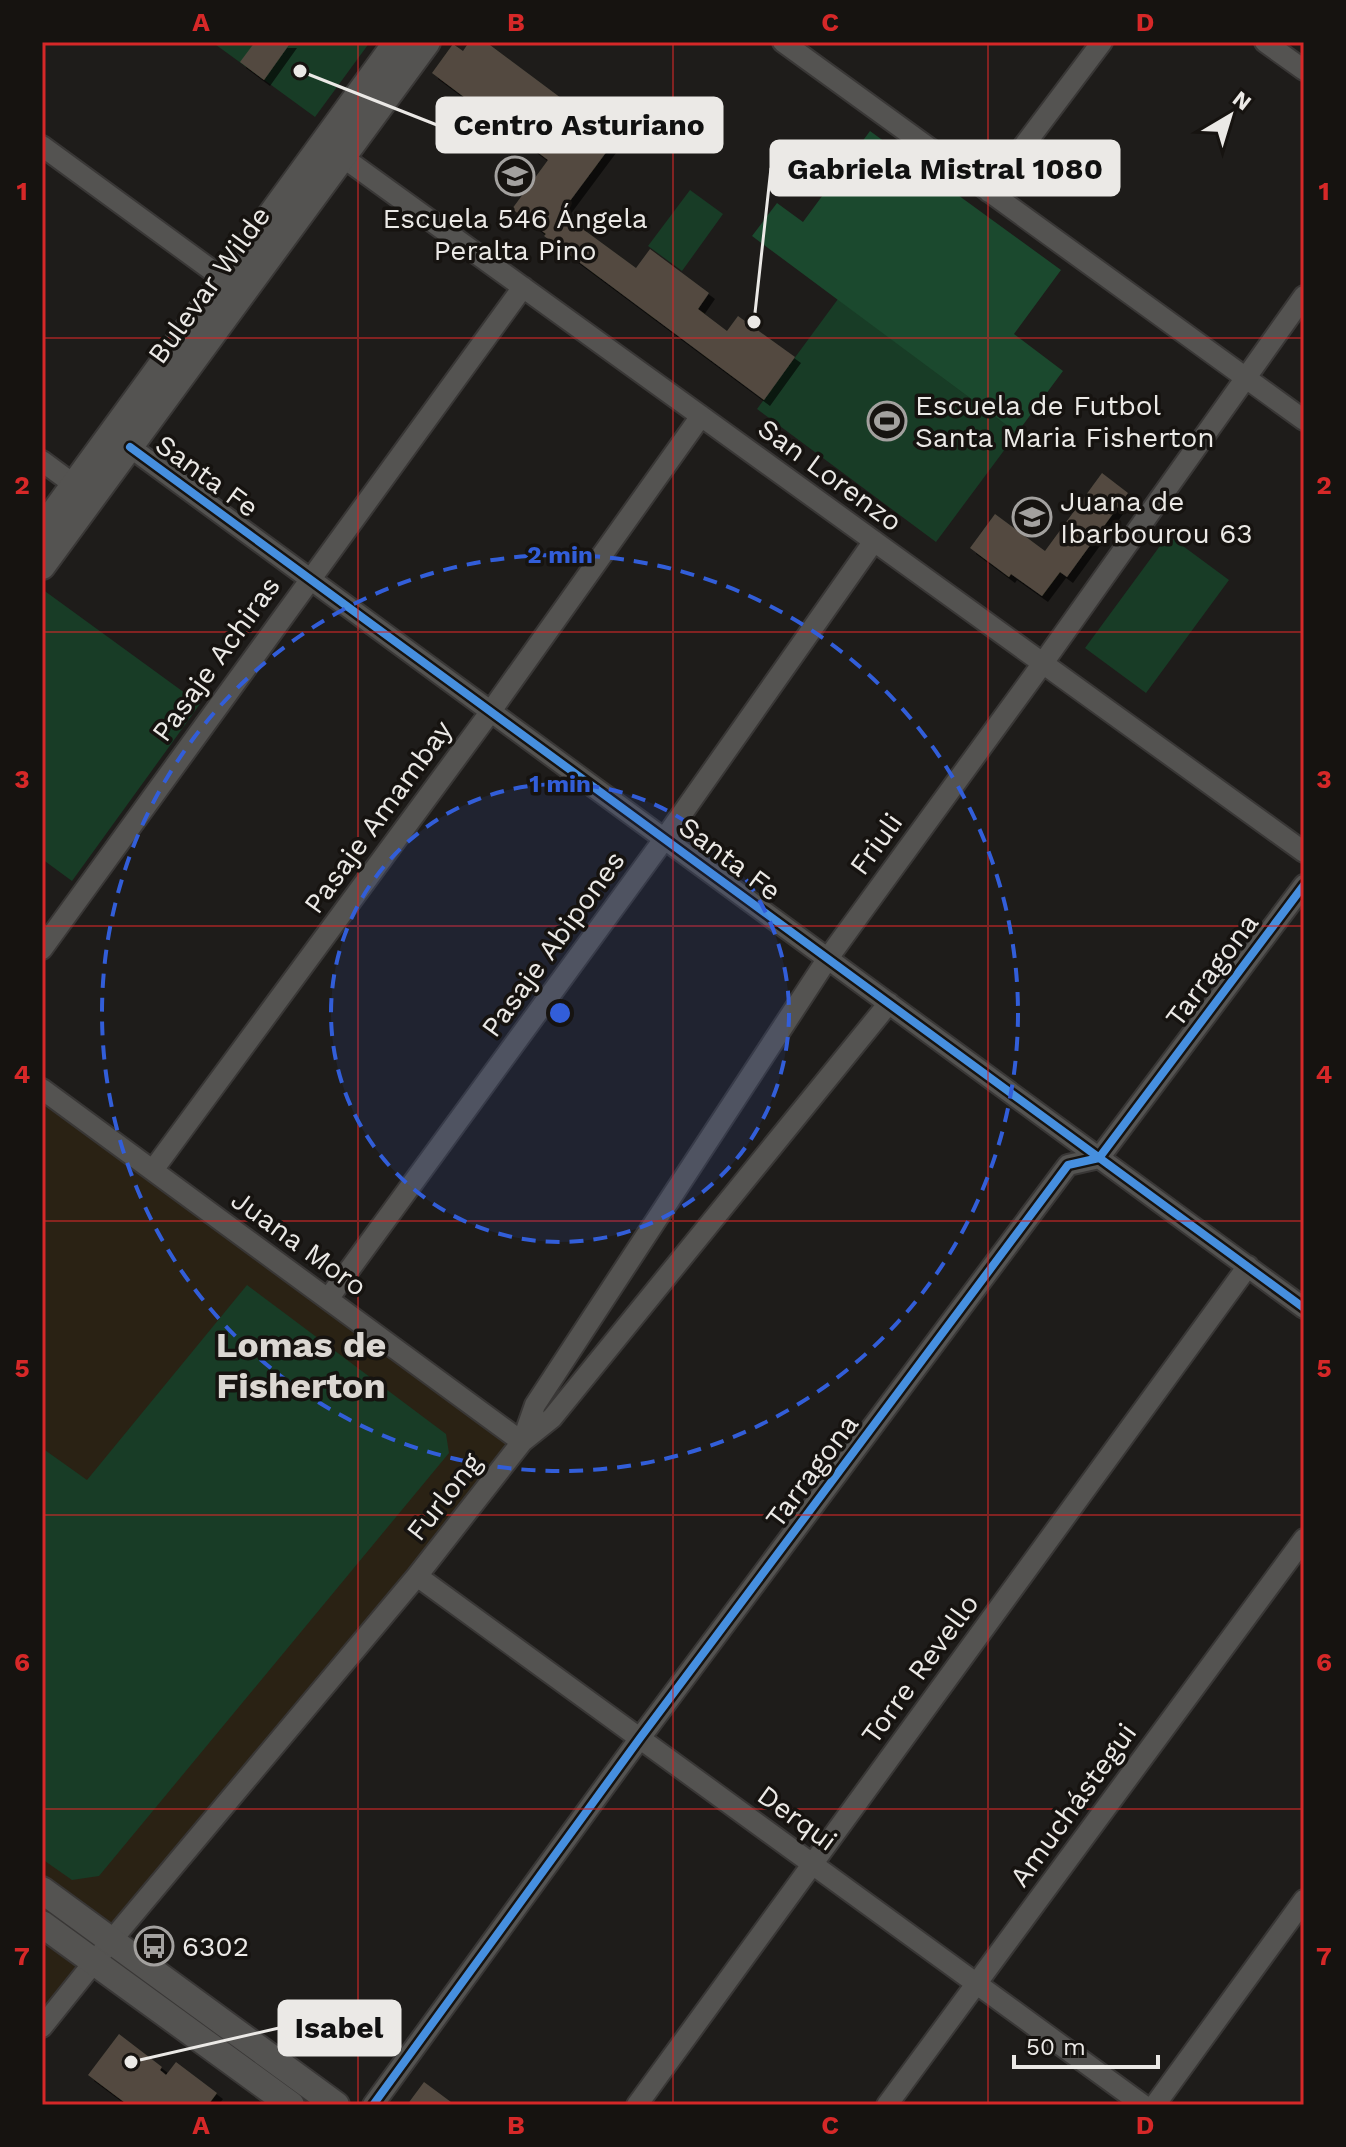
<svg xmlns="http://www.w3.org/2000/svg" width="1346" height="2147" viewBox="0 0 1346 2147" font-family="'Work Sans',sans-serif">
<defs>
<filter id="shadow"><feDropShadow dx="6" dy="6" stdDeviation="0" flood-color="#0009"/></filter>
</defs>
<rect width="100%" height="100%" fill="#1e1c1a"/>
<path fill="#2a2214" d="M42 1089 522 1442 42 2027Z"/>
<path fill="#183c26" d="M212 42H370L315 117Z
M690 190 723 214 682 271 648 246Z
M838 299 1017 433 936 542 757 409Z
M1168 535 1229 580 1146 693 1085 648Z
M42 589 200 704 72 881 42 859Z
M247 1285 446 1434 449 1453 99 1876 72 1880 42 1859V1448L87 1480Z"/>
<path fill="#1b492e" d="M870 131 1061 270 1014 334 1063 371 1017 433 752 236 777 203 803 222Z"/>
<path fill="#524a40" filter="url(#shadow)" d="M255 42H291L264 80 240 62Z
M469 42H486L616 139 561 213 636 268 650 249 709 293 698 309 727 331 738 316 795 357 764 400 544 236 546 234 512 209 548 160 432 73 453 44 463 51Z
M1102 473 1128 493 1067 577 1060 572 1042 596 1011 574 1009 577 970 548 995 514 1045 551Z
M119 2034 162 2067 160 2070 166 2075 176 2062 217 2093 208 2105H128L88 2075Z
M424 2082 455 2105H407Z"/>
<g fill="none" stroke-linecap="round" stroke-linejoin="round">
<defs>
<path id="street" d="M783 42 1304 420
M1265 42 1304 70
M42 146 236 288
M333 150 1304 852
M989 192 1102 42
M130 447 1304 1308
M42 461 84 492
M42 949 523 287
M42 1089 522 1442
M153 1170 491 711 701 416
M328 1299 665 838 874 541
M522 1442 535 1405 828 958 1043 663 1304 296
M417 1576 1143 2105
M42 2027 111 1941 417 1576 522 1442 552 1418 889 1003
M373 2105 640 1738 1068 1165 1099 1158 1304 885
M637 2105 1248 1266
M887 2105 1304 1539
M1155 2105 1304 1900"/>
<path id="secondary" d="M42 529 397 42
M42 566 427 42
M42 1890 336 2105
M42 1924 291 2105"/>
</defs>
<use href="#street" stroke="#393736" stroke-width="24"/>
<use href="#secondary" stroke="#393736" stroke-width="30"/>
<use href="#street" stroke="#545351" stroke-width="20"/>
<use href="#secondary" stroke="#545351" stroke-width="26"/>
<defs>
<path id="cycleway" d="M130 447 1304 1308
M373 2105 640 1738 1068 1165 1099 1158 1304 885"/>
</defs>
<use href="#cycleway" stroke="#161310" stroke-width="13"/>
<use href="#cycleway" stroke="#468fdf" stroke-width="8"/>
</g>
<path fill="none" stroke="#d62828" stroke-width="2" stroke-opacity="0.55" d="M358 42V2105M673 42V2105M988 42V2105M42 338H1304M42 632H1304M42 926H1304M42 1221H1304M42 1515H1304M42 1809H1304"/>
<circle cx="560" cy="1013" r="229" fill="#325ed9" fill-opacity=".12"/>
<g fill="none" stroke="#325ed9" stroke-width="4" stroke-dasharray="14 10">
<circle cx="560" cy="1013" r="229"/>
<circle cx="560" cy="1013" r="458"/>
</g>
<defs>
<symbol id="school-ring" viewBox="-11 -11 22 22"><circle r="9.5" fill="#161310" stroke="#a3a19f" stroke-width="1.5"/><path d="M0-5L7-2L0 1L-7-2ZM-4 1L0 2.5L4 1V4Q0 6-4 4Z" fill="#a3a19f"/></symbol>
<symbol id="stadium-ring" viewBox="-11 -11 22 22"><circle r="9.5" fill="#161310" stroke="#a3a19f" stroke-width="1.5"/><path d="M0-5a6.5 5 0 1 0 0 10a6.5 5 0 1 0 0-10ZM-3.5-1.8h7v3.6h-7Z" fill="#a3a19f"/></symbol>
<symbol id="bus-ring" viewBox="-11 -11 22 22"><circle r="9.5" fill="#161310" stroke="#a3a19f" stroke-width="1.5"/><path d="M-5-6H5V4H4V6H2V4H-2V6H-4V4H-5ZM-3.5-4V0h7V-4ZM-3.5 1.2v1.5H-2V1.2ZM2 1.2v1.5H3.5V1.2Z" fill="#a3a19f"/></symbol>
</defs>
<g fill-rule="evenodd">
<use href="#school-ring" x="493" y="154" width="44" height="44"/>
<use href="#stadium-ring" x="865" y="399" width="44" height="44"/>
<use href="#school-ring" x="1010" y="495" width="44" height="44"/>
<use href="#bus-ring" x="132" y="1924" width="44" height="44"/>
</g>
<g text-anchor="middle" dominant-baseline="central" stroke-width="7" stroke-linejoin="round" paint-order="stroke">
<g font-size="28" fill="#ebe9e6" stroke="#161310" text-anchor="start">
<text x="515" y="218" text-anchor="middle">Escuela 546 Ángela<tspan x="515" dy="32">Peralta Pino</tspan></text>
<text x="915" y="405">Escuela de Futbol<tspan x="915" dy="32">Santa Maria Fisherton</tspan></text>
<text x="1060" y="501">Juana de<tspan x="1060" dy="32">Ibarbourou 63</tspan></text>
<text x="182" y="1946">6302</text>
</g>
<g font-size="28" fill="#ebe9e6" stroke="#161310">
<text transform="translate(209 285) rotate(-54)">Bulevar Wilde</text>
<text transform="translate(830 475) rotate(36)">San Lorenzo</text>
<text transform="translate(207 476) rotate(36)">Santa Fe</text>
<text transform="translate(216 659) rotate(-54)">Pasaje Achiras</text>
<text transform="translate(378 817) rotate(-54)">Pasaje Amambay</text>
<text transform="translate(876 844) rotate(-54)">Friuli</text>
<text transform="translate(730 859) rotate(37)">Santa Fe</text>
<text transform="translate(553 944) rotate(-54)">Pasaje Abipones</text>
<text transform="translate(1212 970) rotate(-53)">Tarragona</text>
<text transform="translate(299 1243) rotate(36)">Juana Moro</text>
<text transform="translate(812 1471) rotate(-53)">Tarragona</text>
<text transform="translate(444 1497) rotate(-52)">Furlong</text>
<text transform="translate(920 1669) rotate(-54)">Torre Revello</text>
<text transform="translate(1073 1805) rotate(-54)">Amuchástegui</text>
<text transform="translate(797 1818) rotate(36)">Derqui</text>
</g>
<g font-size="36" font-weight="bold" fill="#dbd7d2" stroke="#161310">
<text x="301" y="1345">Lomas de<tspan x="301" dy="41">Fisherton</tspan></text>
</g>
</g>
<circle cx="560" cy="1013" r="12" fill="#325ed9" stroke="#161310" stroke-width="4"/>
<g font-size="24" text-anchor="middle" font-weight="bold" fill="#325ed9" stroke="#161310" stroke-width="7" stroke-linejoin="round" paint-order="stroke">
<text x="560" y="563">2 min</text>
<text x="560" y="792">1 min</text>
</g>
<path fill="none" stroke="#ebe9e6" stroke-width="3" d="M300 71L437 125M754 322L771 168M131 2062L279 2028"/>
<g fill="#ebe9e6" stroke="#161310" stroke-width="3">
<circle cx="300" cy="71" r="8"/>
<circle cx="754" cy="322" r="8"/>
<circle cx="131" cy="2062" r="8"/>
</g>
<g fill="#ebe9e6" stroke="#ebe9e6" stroke-width="3">
<rect x="437" y="98" width="285" height="54" rx="8"/>
<rect x="771" y="141" width="348" height="54" rx="8"/>
<rect x="279" y="2001" width="121" height="54" rx="8"/>
</g>
<g font-size="30" text-anchor="middle" font-weight="bold" fill="#111">
<text x="579" y="135">Centro Asturiano</text>
<text x="945" y="179">Gabriela Mistral 1080</text>
<text x="339" y="2038">Isabel</text>
</g>
<rect width="1346" height="2147" fill="none" stroke="#161310" stroke-width="88"/>
<g transform="translate(1230 116) rotate(38)" stroke="#161310" stroke-width="6" paint-order="stroke">
<path d="M0-6L14 30L0 20L-14 30Z" fill="#ebe9e6"/>
<text y="-12" font-size="22" font-weight="bold" text-anchor="middle" fill="#ebe9e6">N</text>
</g>
<path d="M1014 2055v12h144v-12" fill="none" stroke="#ebe9e6" stroke-width="4"/>
<text x="1026" y="2055" font-size="24" fill="#ebe9e6" stroke="#161310" stroke-width="6" paint-order="stroke">50 m</text>
<rect x="44" y="44" width="1258" height="2059" fill="none" stroke="#d62828" stroke-width="3"/>
<g font-size="26" text-anchor="middle" font-weight="bold" fill="#d62828">
<text x="201" y="31">A</text>
<text x="516" y="31">B</text>
<text x="830" y="31">C</text>
<text x="1145" y="31">D</text>
<text x="22" y="200">1</text>
<text x="1324" y="200">1</text>
<text x="22" y="494">2</text>
<text x="1324" y="494">2</text>
<text x="22" y="788">3</text>
<text x="1324" y="788">3</text>
<text x="22" y="1083">4</text>
<text x="1324" y="1083">4</text>
<text x="22" y="1377">5</text>
<text x="1324" y="1377">5</text>
<text x="22" y="1671">6</text>
<text x="1324" y="1671">6</text>
<text x="22" y="1965">7</text>
<text x="1324" y="1965">7</text>
<text x="201" y="2134">A</text>
<text x="516" y="2134">B</text>
<text x="830" y="2134">C</text>
<text x="1145" y="2134">D</text>
</g>
</svg>
